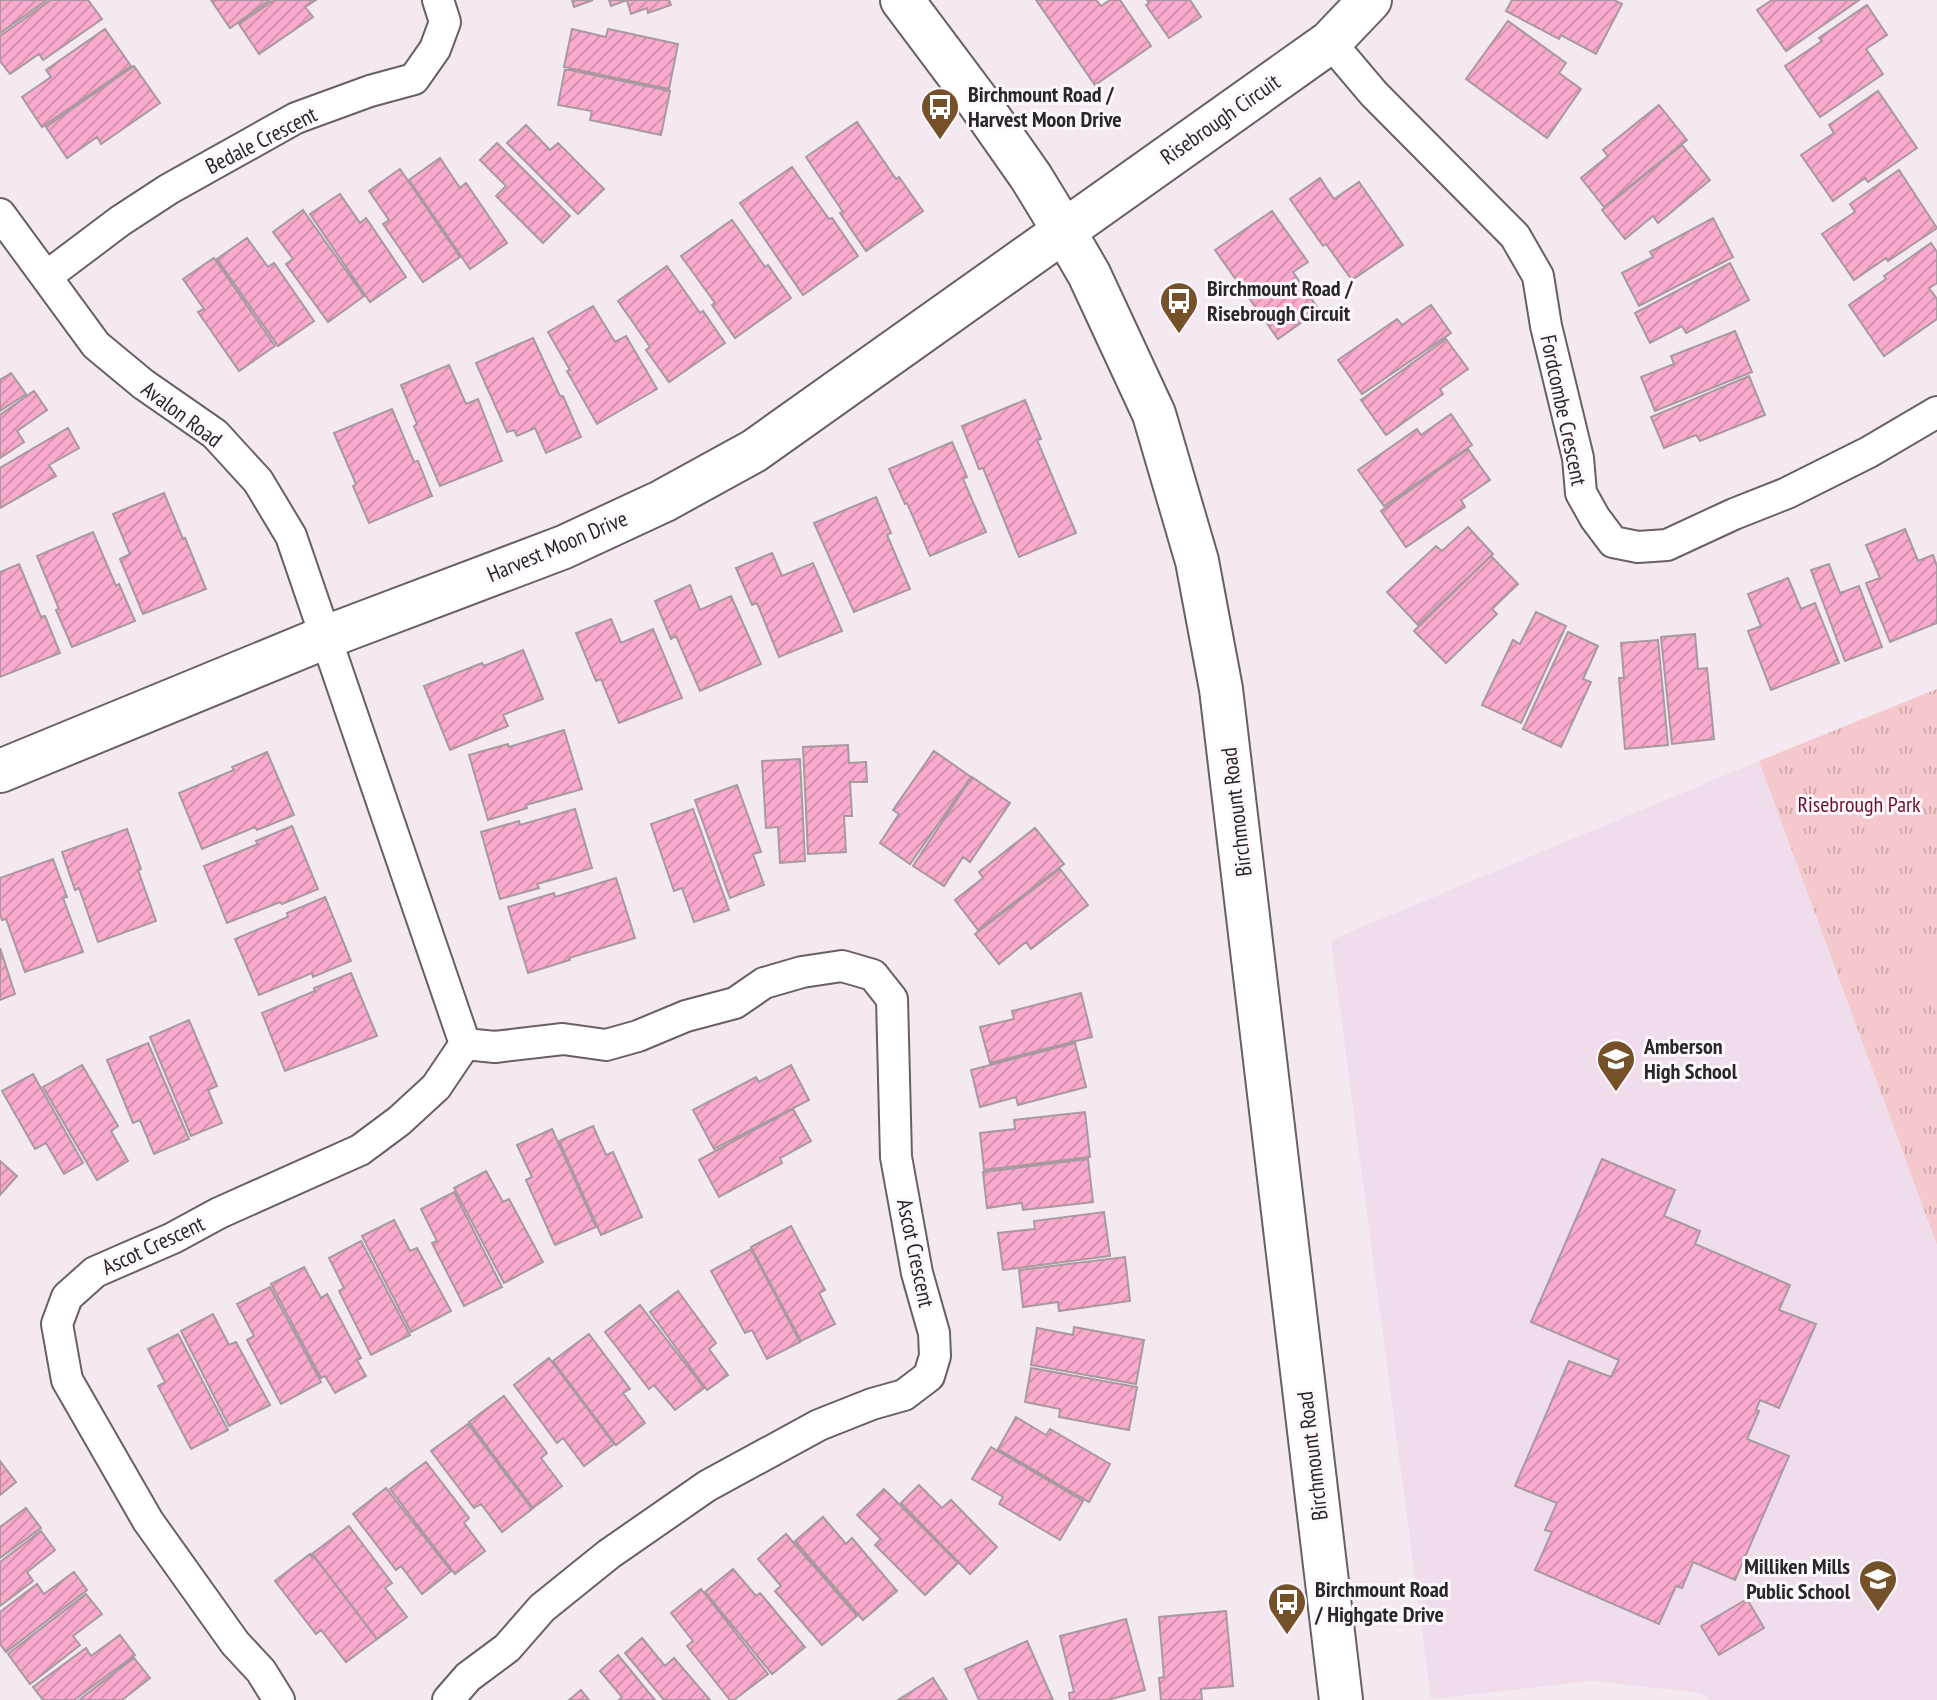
<svg xmlns="http://www.w3.org/2000/svg" width="1937" height="1700" viewBox="0 0 1937 1700" font-family="'PT Sans Narrow',sans-serif">
<defs>
<pattern id="park-tufts" width="24" height="20" patternUnits="userSpaceOnUse" patternTransform="scale(2)"><rect width="24" height="20" fill="#f4c8cc"/><path d="M3 7l-1-3M5 7V3M7 7l1-3M15 17l-1-3M17 17v-4M19 17l1-3" fill="none" stroke="#d1acaf"/></pattern>
<pattern id="building-hatch" width="6" height="6" patternUnits="userSpaceOnUse" patternTransform="scale(2)"><rect width="6" height="6" fill="#faaacd"/><path d="M-1 1l2-2M0 6l6-6M5 7l2-2" fill="none" stroke="#d692b0"/></pattern>
</defs>
<rect width="100%" height="100%" fill="#f4e8f1"/>
<path fill="#f0ddec" d="M1759 761 1937 1245V1700H1709L1701 1693 1592 1681 1431 1699 1331 940Z"/>
<path fill="url(#park-tufts)" d="M1937 689V1245L1759 761Z"/>
<path fill="#f4c8cc" d="M1937 951V1016L1918 959Z"/>
<path fill="url(#building-hatch)" stroke="#a8999f" stroke-width="2" d="M0 0H47L0 33Z
M51 0H88L102 19 43 60 39 54 10 74 0 61V36Z
M211 0H270L230 28Z
M274 0H316L305 7 313 17 259 54 239 24Z
M572 0H593L574 7Z
M609 0H669L671 5 648 13 647 8 631 14 627 0 611 6Z
M1036 0H1096L1101 6 1110 0H1120L1151 46 1095 85Z
M1147 0H1190L1201 17 1169 38 1146 5 1149 3Z
M1512 0H1614L1622 4 1596 54 1561 35 1559 39 1506 11Z
M1772 0H1859L1786 51 1757 10Z
M1867 5 1887 35 1866 49 1883 74 1820 117 1785 66 1822 41 1819 38Z
M1508 21 1566 63 1559 73 1581 89 1547 138 1466 79Z
M105 29 131 66 42 127 22 97 51 77 46 70Z
M572 29 606 37 608 29 678 44 669 89 564 67Z
M134 66 160 103 101 144 97 137 67 158 46 127Z
M565 69 670 91 661 135 590 120 592 111 558 105Z
M1878 91 1917 148 1868 182 1865 178 1833 201 1801 155 1834 133 1829 125Z
M1659 105 1687 140 1604 207 1581 178 1608 156 1603 150Z
M857 122 896 179 899 177 923 211 866 251 840 213 843 212 806 157Z
M526 125 550 150 558 143 604 189 578 214 507 143Z
M497 143 570 216 543 243 496 196 506 186 480 160Z
M1682 145 1710 180 1658 223 1653 216 1625 239 1602 210Z
M440 158 460 188 466 183 507 243 470 269 409 180Z
M792 167 829 219 832 218 858 256 803 295 740 203Z
M400 169 460 257 423 282 383 224 389 220 369 191Z
M1899 170 1937 228 1888 261 1886 258 1854 280 1822 234 1855 212 1850 204Z
M1320 178 1334 199 1359 182 1403 245 1352 280 1326 244 1323 246 1290 199Z
M340 194 360 223 366 218 406 277 370 302 310 214Z
M303 210 364 296 328 322 286 264 293 259 273 232Z
M1272 211 1308 262 1293 272 1319 310 1278 339 1215 250Z
M1713 218 1733 257 1639 306 1622 273 1653 257 1650 252Z
M732 220 765 267 768 265 791 298 735 338 712 305 715 303 681 256Z
M247 238 268 267 274 263 314 321 278 346 217 259Z
M1931 243 1937 252V283L1929 288 1937 299V319L1884 356 1849 305 1886 279 1884 276Z
M214 258 275 346 239 371 198 312 204 309 183 279Z
M1730 263 1749 300 1688 332 1686 333 1682 326 1650 343 1635 313Z
M667 266 700 313 703 311 725 343 669 382 646 350 650 347 618 301Z
M1431 305 1451 333 1362 394 1338 360 1397 319 1402 325Z
M593 306 615 342 626 336 657 389 597 424 567 371 570 370 548 332Z
M1735 331 1752 372 1655 411 1641 377 1674 364 1671 356Z
M533 338 560 396H563L581 437 546 453 535 428 517 436 514 430 507 432 476 363Z
M1446 339 1468 369 1440 389 1443 394 1386 435 1361 400Z
M449 365 466 404 478 399 502 461 440 486 414 426 417 424 401 385Z
M11 373 26 394 0 411V380Z
M1749 376 1765 415 1700 441 1696 435 1664 448 1651 417Z
M34 391 47 410 17 431 24 442 0 458V415Z
M1025 400 1041 439 1037 440 1076 533 1019 557 983 468 979 469 962 426Z
M392 409 414 462 418 461 432 496 369 523 353 486 356 484 334 433Z
M1451 414 1472 445 1384 506 1358 470 1417 429 1421 435Z
M68 428 79 448 49 465 56 476 0 508V468Z
M952 442 967 477 963 479 986 532 930 556 907 503 905 504 889 469Z
M1468 449 1490 480 1461 500 1465 507 1406 547 1381 511Z
M164 493 183 539 185 538 206 589 143 614 120 559 130 554 113 514Z
M876 497 891 533 887 535 910 589 854 612 814 523Z
M1468 527 1493 554 1418 625 1387 592 1436 546 1442 551Z
M1905 529 1918 561 1933 555 1937 566V623L1890 642 1866 583 1880 578 1866 545Z
M93 532 116 586 119 584 135 621 72 647 56 610 59 609 37 556Z
M772 553 782 576 813 563 842 631 779 657 757 603 752 605 736 568Z
M1491 556 1518 584 1492 609 1497 614 1446 663 1414 631Z
M19 564 41 617 45 616 60 653 0 677V572Z
M1829 564 1840 593 1859 586 1882 647 1845 661 1811 570Z
M1788 578 1801 609 1815 603 1839 663 1771 690 1748 631 1761 626 1748 594Z
M690 585 700 610 731 596 761 664 700 691 676 636 671 639 655 601Z
M1536 612 1566 626 1521 723 1482 705 1513 640 1520 644Z
M611 619 621 643 653 629 682 698 619 723 601 679 596 681 576 633Z
M1568 632 1598 646 1583 679 1591 682 1561 747 1523 729Z
M1695 634 1698 669 1707 668 1714 739 1672 744 1661 637Z
M1658 640 1668 745 1625 749 1619 678H1624L1621 643Z
M523 650 543 699 503 715 508 726 450 750 424 686 482 663 484 666Z
M564 730 582 789 526 805 527 808 488 820 469 755 508 744 509 747Z
M848 745 849 763 866 762 867 782H850L852 816H844L846 852 808 854 803 747Z
M934 751 971 777 910 864 880 843 899 814 893 810Z
M267 752 294 815 257 830 255 827 202 849 179 793 234 770 232 767Z
M800 759 805 861 780 863 778 827 766 828 762 761Z
M972 777 1010 803 970 862 963 857 944 886 913 866Z
M737 785 761 852 753 854 764 885 730 898 695 800Z
M575 809 592 868 537 884 539 888 500 899 481 832 519 821 520 825Z
M693 809 729 910 694 922 682 888 674 891 651 824Z
M292 826 318 889 282 904 280 902 227 923 204 866 258 844 256 841Z
M1035 828 1064 864 978 930 955 900 983 878 979 872Z
M127 829 141 869 138 870 156 921 98 942 79 888 75 890 62 852Z
M53 859 67 897 63 898 83 952 25 972 6 919 2 920 0 914V878Z
M1060 869 1088 905 1031 949 1026 942 999 964 975 934Z
M616 878 635 938 569 958 570 960 528 973 508 907 554 893 555 897Z
M325 897 351 961 313 977 312 973 259 995 235 939 288 917 287 913Z
M0 948 15 994 0 1000Z
M351 973 377 1036 285 1071 262 1013 315 991 314 988Z
M1081 993 1092 1037 990 1063 980 1027 1014 1019 1012 1011Z
M189 1020 217 1086 208 1090 222 1123 191 1136 150 1037Z
M148 1043 189 1139 154 1154 140 1120 133 1123 107 1060Z
M1075 1043 1086 1087 1018 1105 1016 1097 980 1107 971 1070Z
M82 1065 118 1126 111 1131 128 1161 97 1180 43 1087Z
M791 1065 809 1100 714 1149 693 1110 756 1077 759 1082Z
M33 1074 83 1163 64 1174 46 1143 35 1149 2 1091Z
M793 1109 811 1141 780 1158 782 1163 719 1197 699 1160Z
M1085 1112 1090 1157 984 1170 980 1133 1015 1129 1014 1120Z
M593 1126 606 1155 613 1152 642 1217 601 1235 559 1141Z
M552 1129 596 1227 555 1245 526 1180 532 1177 517 1145Z
M1088 1159 1093 1202 1023 1210 1022 1203 987 1208 983 1172Z
M1602 1159 1675 1190 1664 1216 1700 1231 1695 1244 1790 1285 1779 1310 1816 1324 1779 1408 1760 1400 1756 1410 1759 1411 1747 1439 1789 1456 1735 1580 1693 1562 1682 1588 1676 1586 1659 1624 1535 1570 1552 1532 1545 1530 1557 1503 1515 1486 1569 1361 1611 1377 1619 1360 1531 1322Z
M0 1161 17 1176 0 1195Z
M486 1171 503 1202 509 1199 543 1262 504 1283 454 1188Z
M454 1192 502 1287 464 1306 432 1243 437 1241 421 1209Z
M1104 1212 1110 1256 1003 1270 998 1233 1035 1229 1034 1221Z
M394 1220 410 1251 417 1248 451 1311 411 1332 362 1236Z
M791 1226 825 1290 819 1293 835 1324 801 1341 751 1247Z
M361 1241 410 1335 371 1355 339 1291 344 1288 329 1258Z
M751 1249 800 1342 767 1359 752 1330 745 1333 711 1271Z
M1125 1257 1130 1301 1059 1311 1058 1302 1023 1307 1019 1270Z
M304 1267 321 1298 327 1294 361 1358 357 1360 366 1376 335 1393 325 1376 321 1378 271 1284Z
M270 1287 321 1382 281 1404 247 1340 254 1336 237 1304Z
M678 1291 716 1343 709 1349 728 1375 707 1390 650 1312Z
M640 1305 704 1388 675 1410 654 1385 649 1389 605 1332Z
M213 1314 229 1345 236 1342 270 1405 229 1426 181 1331Z
M1074 1327 1144 1340 1136 1384 1031 1365 1037 1328 1073 1335Z
M178 1334 228 1430 191 1449 158 1386 165 1382 148 1349Z
M589 1334 630 1389 623 1393 645 1423 616 1445 553 1361Z
M549 1358 614 1444 584 1466 563 1438 557 1443 514 1385Z
M1031 1368 1137 1387 1129 1430 1059 1417 1060 1409 1025 1402Z
M504 1396 547 1453 541 1458 562 1486 533 1508 469 1422Z
M1016 1417 1046 1435 1050 1429 1110 1464 1089 1502 998 1449Z
M468 1424 532 1509 502 1532 481 1504 474 1508 431 1451Z
M991 1447 1083 1501 1060 1540 999 1504 1003 1497 972 1479Z
M0 1461 16 1482 0 1495Z
M426 1462 469 1518 464 1523 485 1551 455 1574 390 1489Z
M919 1485 942 1508 951 1500 997 1547 970 1574 901 1503Z
M386 1488 451 1571 422 1594 401 1566 396 1570 353 1514Z
M884 1489 958 1563 925 1595 875 1545 881 1539 857 1515Z
M26 1508 41 1528 0 1558V1527Z
M823 1517 846 1544 852 1538 897 1591 863 1620 795 1541Z
M349 1526 392 1583 385 1588 407 1617 377 1639 312 1554Z
M41 1531 55 1550 27 1572 33 1581 0 1606V1562Z
M786 1534 857 1616 822 1645 775 1591 781 1586 758 1559Z
M310 1554 312 1557 314 1556 377 1639 346 1662 321 1630 316 1634 275 1581Z
M733 1569 756 1596 760 1593 805 1647 772 1674 705 1592Z
M74 1572 87 1590 6 1652 0 1644V1612L37 1584 44 1594Z
M701 1589 768 1674 734 1700H730L687 1646 693 1641 671 1613Z
M86 1594 102 1614 73 1636 80 1645 30 1684 8 1654Z
M1747 1599 1764 1628 1719 1655 1701 1626Z
M1226 1611 1233 1686 1201 1689 1202 1700H1161L1159 1678 1164 1677 1159 1617Z
M1126 1619 1145 1690 1111 1699 1112 1700H1070L1069 1693 1074 1692 1060 1636Z
M120 1635 135 1655 74 1700H43L33 1687 86 1648 91 1656Z
M642 1638 665 1666 674 1658 710 1700H664L625 1653Z
M1027 1641 1053 1700H979L965 1669Z
M618 1655 655 1700H619L622 1697 600 1671Z
M134 1658 150 1678 122 1700H79Z
M933 1678 947 1700H898Z
M581 1690 589 1700H569Z"/>
<g fill="none" stroke-linecap="round" stroke-linejoin="round">
<defs>
<path id="street" d="M1330 42 1374 94 1515 236 1538 276 1546 326 1578 458 1581 493 1595 518 1613 542 1638 547 1667 545 1734 514 1787 493 1869 452 1937 412
M0 214 96 345 143 384 215 434 258 481 291 536 465 1044
M47 276 120 221 169 189 296 118 370 91 414 79 435 49 445 22 438 0
M279 1700 261 1671 235 1643 148 1521 67 1380 57 1324 67 1297 95 1272 173 1238 219 1213 360 1150 399 1121 436 1087 465 1044
M448 1700 468 1677 507 1648 542 1608 609 1554 707 1486 819 1425 872 1404 904 1395 929 1376 935 1356 934 1333 917 1273 896 1157 892 999 873 975 842 966 802 972 764 983 735 1003 686 1016 638 1036 606 1045 563 1039 495 1047 465 1044"/>
<path id="secondary" d="M902 0 977 100 1031 177 1064 231 1089 274 1154 414 1197 561 1221 689 1341 1700
M0 771 326 637 564 547 663 501 754 451 1330 42 1370 0"/>
</defs>
<use href="#street" stroke="#695f67" stroke-width="34"/>
<use href="#secondary" stroke="#695f67" stroke-width="46"/>
<use href="#street" stroke="#fff" stroke-width="30"/>
<use href="#secondary" stroke="#fff" stroke-width="42"/>
</g>
<defs>
<symbol id="bus-pin" viewBox="-11 -11 22 30"><path d="M0 17L-7.5 6A9.5 9.5 0 1 1 7.5 6Z" fill="#745129" stroke="#fef7fd"/><path d="M-5-6H5V4H4V6H2V4H-2V6H-4V4H-5ZM-3.5-4V0h7V-4ZM-3.5 1.2v1.5H-2V1.2ZM2 1.2v1.5H3.5V1.2Z" fill="#fff"/></symbol>
<symbol id="school-pin" viewBox="-11 -11 22 30"><path d="M0 17L-7.5 6A9.5 9.5 0 1 1 7.5 6Z" fill="#745129" stroke="#fef7fd"/><path d="M0-5L7-2L0 1L-7-2ZM-4 1L0 2.5L4 1V4Q0 6-4 4Z" fill="#fff"/></symbol>
</defs>
<g fill-rule="evenodd">
<use href="#bus-pin" x="918" y="85" width="44" height="60"/>
<use href="#bus-pin" x="1157" y="279" width="44" height="60"/>
<use href="#school-pin" x="1594" y="1037" width="44" height="60"/>
<use href="#school-pin" x="1856" y="1557" width="44" height="60"/>
<use href="#bus-pin" x="1265" y="1580" width="44" height="60"/>
</g>
<g text-anchor="middle" dominant-baseline="central" stroke-width="6" stroke-linejoin="round" paint-order="stroke">
<g font-size="22" font-weight="bold" fill="#2b262a" stroke="#fef7fd" text-anchor="start">
<text x="968" y="94">Birchmount Road /<tspan x="968" dy="25">Harvest Moon Drive</tspan></text>
<text x="1207" y="288">Birchmount Road /<tspan x="1207" dy="25">Risebrough Circuit</tspan></text>
<text x="1644" y="1046">Amberson<tspan x="1644" dy="25">High School</tspan></text>
<text x="1850" y="1566" text-anchor="end">Milliken Mills<tspan x="1850" dy="25">Public School</tspan></text>
<text x="1315" y="1589">Birchmount Road<tspan x="1315" dy="25">/ Highgate Drive</tspan></text>
</g>
<g font-size="22" fill="#2b262a" stroke="#fef7fd">
<text transform="translate(1220 119) rotate(-35)">Risebrough Circuit</text>
<text transform="translate(261 140) rotate(-27)">Bedale Crescent</text>
<text transform="translate(1564 410) rotate(78)">Fordcombe Crescent</text>
<text transform="translate(182 414) rotate(37)">Avalon Road</text>
<text transform="translate(557 546) rotate(-23)">Harvest Moon Drive</text>
<text transform="translate(1236 812) rotate(-97)">Birchmount Road</text>
<text transform="translate(153 1245) rotate(-25)">Ascot Crescent</text>
<text transform="translate(916 1253) rotate(78)">Ascot Crescent</text>
<text transform="translate(1312 1456) rotate(-97)">Birchmount Road</text>
</g>
<g font-size="22" fill="#6f112b" stroke="#fef7fd">
<text x="1859" y="804">Risebrough Park</text>
</g>
</g>
</svg>
